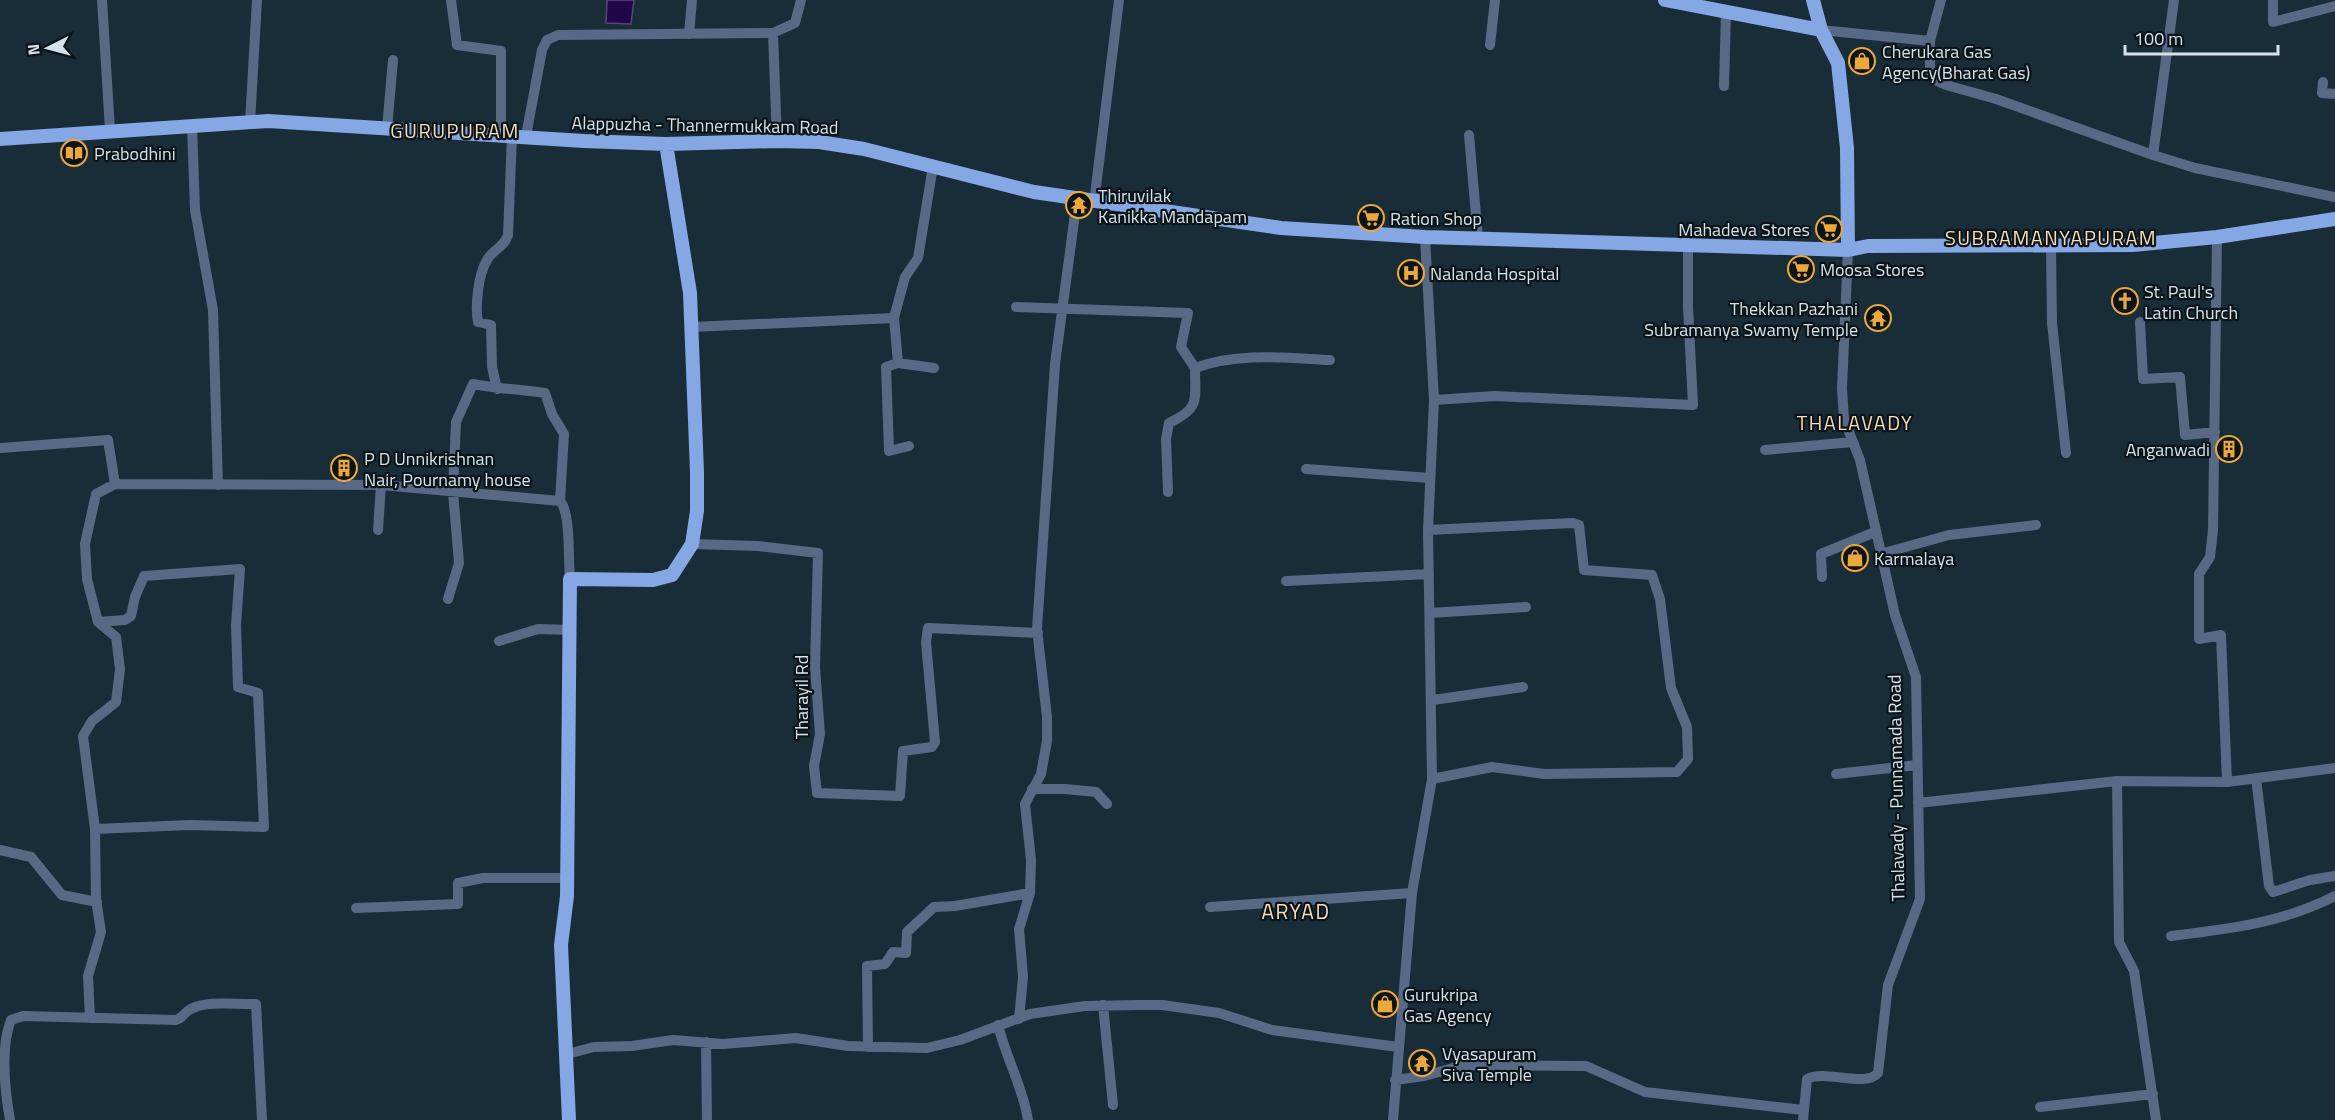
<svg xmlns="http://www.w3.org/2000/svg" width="2335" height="1120" viewBox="0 0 2335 1120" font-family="'Titillium Web',sans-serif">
<rect width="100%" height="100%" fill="#182d38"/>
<path fill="#21064a" stroke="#57487a" stroke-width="1.5" d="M607 0H634L631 24 606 23Z"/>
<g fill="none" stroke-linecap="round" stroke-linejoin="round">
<path stroke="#586986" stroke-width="10" d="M102 0 110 130
M451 0 457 45 501 51V135
M2273 0V22L2335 6
M1821 30 1930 41V70L1937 81 1946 85 1996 99 2153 155 2195 168 2335 197
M773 33 777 141
M689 34 692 0
M1930 41 1941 0
M1490 45 1495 0
M2323 82 2322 93 2335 94
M1724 86 1726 12
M250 123 257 0
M192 126 195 210 213 310 218 485
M387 129 393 60
M1469 135 1478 238
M526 136 542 50 547 40 558 35 773 33 795 23 801 0
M2153 155 2174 0
M933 166 918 258 905 277 894 318 898 363 934 368
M1094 203 1119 0
M2217 237 2213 530 2210 557 2199 574V639L2221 635 2227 782
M2051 247 2052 323 2066 453
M1016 307 1188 313 1181 347 1195 368C1238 352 1286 358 1330 360
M2140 322 2143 379 2180 377 2185 435 2215 432
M692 327 894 318
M898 363 886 367 889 451 909 446
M497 389 492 367 491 325 478 322C475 306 478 275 487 260 493 249 504 248 508 235L512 136
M1434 400 1495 396 1693 405 1688 307V246
M0 448 108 440 115 484
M1765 450 1853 442
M1306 469 1430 478
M1168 492 1166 439 1169 423C1201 408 1195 400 1195 368
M378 530 381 485
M1428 530 1573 523 1579 525 1584 570 1652 575 1660 599 1671 688 1687 727 1688 759 1677 772 1544 774 1492 767 1432 779
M692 544 758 546 818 553 815 667 820 734 814 766 817 793 900 796 903 751 932 747 935 742 926 642 928 628 1038 633
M1880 554 1949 535 2036 525
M1822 577 1821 554 1875 532
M1286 581 1429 574
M448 599 459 563 453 492 456 422 473 384C497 389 521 389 545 393L552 414 564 434 560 501
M1430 613 1526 607
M499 641 538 629 570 630
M1433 700 1523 687
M1836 774 1917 765
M2256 778 2269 886 2273 892 2310 880 2335 876
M2117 781 2119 942 2134 971 2156 1120
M1032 789H1065L1096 792 1107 804
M1918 803 2117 781 2227 782 2335 768
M95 829 189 825 264 827 258 693 238 687 236 625 240 569 144 576 135 597 131 616 125 620 98 622
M0 850 31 857 62 895 97 902
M1210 907 1412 893
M356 908 458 904V883L483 878H567
M2171 936C2228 929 2283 923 2335 896
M1103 1005 1113 1105
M90 1018 88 976 101 932 96 899 95 829 83 736 92 721 116 702 120 669 116 637 98 622 87 579 85 544 96 494 115 484 381 485 560 501C571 512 568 562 570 579
M1019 1019 1023 977 1019 929 1030 893 1031 860 1025 804 1041 774 1047 741V717L1037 629 1055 364 1077 199
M998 1025C1006 1058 1023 1087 1028 1120
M706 1042 707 1120
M868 1047 867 966 885 964 893 952 906 953 907 932 934 907 955 906 1030 893
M567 1054 594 1047 632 1046 673 1040 723 1044 796 1038 848 1046 927 1048 960 1040 1030 1014 1085 1006 1138 1005H1162L1219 1013 1272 1030 1398 1047
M1395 1080 1424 1076 1464 1065 1586 1066 1645 1092 1803 1110
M2040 1107 2153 1094
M10 1120C5 1091 0 1048 11 1020L23 1016 176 1020C183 1018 184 1012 191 1009 208 1000 237 1005 256 1004L262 1120
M1393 1120 1412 893 1432 779 1428 530 1434 400 1425 237
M1803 1120 1807 1079C1825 1069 1865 1088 1878 1073L1888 985 1920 899 1916 677 1895 615 1860 460 1844 419 1842 389 1848 250"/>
<path stroke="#85a7e3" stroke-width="14" d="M1665 0 1821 30
M1813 0 1821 30 1838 63 1847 148 1848 250
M0 139 268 121 584 141 666 144 777 141 819 142 864 149 1034 192 1281 228 1425 237 1848 250 1868 246 2133 245 2217 237 2335 219
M569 1120 561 945 567 896 570 579 653 580 672 575 692 544 697 511V472L690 293 666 144"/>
</g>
<defs>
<symbol id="shop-ring" viewBox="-11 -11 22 22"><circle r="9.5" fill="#0b1419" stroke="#eda83c" stroke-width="1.5"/><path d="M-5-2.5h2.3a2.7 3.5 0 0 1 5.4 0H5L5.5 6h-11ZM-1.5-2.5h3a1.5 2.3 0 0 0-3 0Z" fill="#eda83c"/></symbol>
<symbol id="library-ring" viewBox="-11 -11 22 22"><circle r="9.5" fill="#0b1419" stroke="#eda83c" stroke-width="1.5"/><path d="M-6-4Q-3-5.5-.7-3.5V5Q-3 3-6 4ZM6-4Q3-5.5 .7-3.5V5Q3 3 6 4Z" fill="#eda83c"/></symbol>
<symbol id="temple-ring" viewBox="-11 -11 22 22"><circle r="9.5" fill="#0b1419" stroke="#eda83c" stroke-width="1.5"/><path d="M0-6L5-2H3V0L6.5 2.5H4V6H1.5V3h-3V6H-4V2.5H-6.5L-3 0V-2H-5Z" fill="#eda83c"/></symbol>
<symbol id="supermarket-ring" viewBox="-11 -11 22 22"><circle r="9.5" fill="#0b1419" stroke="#eda83c" stroke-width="1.5"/><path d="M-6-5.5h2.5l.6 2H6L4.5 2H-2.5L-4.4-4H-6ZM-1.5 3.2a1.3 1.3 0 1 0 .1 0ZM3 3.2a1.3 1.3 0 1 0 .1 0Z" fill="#eda83c"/></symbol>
<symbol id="hospital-ring" viewBox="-11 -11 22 22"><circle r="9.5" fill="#0b1419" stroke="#eda83c" stroke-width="1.5"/><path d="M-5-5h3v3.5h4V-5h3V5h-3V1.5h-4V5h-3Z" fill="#eda83c"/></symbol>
<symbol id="church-ring" viewBox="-11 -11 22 22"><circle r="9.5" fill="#0b1419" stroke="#eda83c" stroke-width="1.5"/><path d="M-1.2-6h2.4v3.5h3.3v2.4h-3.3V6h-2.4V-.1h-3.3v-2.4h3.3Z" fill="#eda83c"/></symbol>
<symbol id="building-ring" viewBox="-11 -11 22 22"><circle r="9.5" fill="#0b1419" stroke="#eda83c" stroke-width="1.5"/><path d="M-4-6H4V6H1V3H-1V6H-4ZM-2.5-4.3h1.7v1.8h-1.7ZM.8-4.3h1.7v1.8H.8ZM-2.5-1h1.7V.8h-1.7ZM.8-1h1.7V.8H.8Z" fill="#eda83c"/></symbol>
</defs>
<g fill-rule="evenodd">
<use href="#shop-ring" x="1847" y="46" width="30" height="30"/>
<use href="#library-ring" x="59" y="138" width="30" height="30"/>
<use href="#temple-ring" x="1064" y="190" width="30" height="30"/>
<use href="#supermarket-ring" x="1356" y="203" width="30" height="30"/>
<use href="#supermarket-ring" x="1814" y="214" width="30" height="30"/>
<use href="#supermarket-ring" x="1786" y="254" width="30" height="30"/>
<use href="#hospital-ring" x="1396" y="258" width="30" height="30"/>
<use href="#church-ring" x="2110" y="286" width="30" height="30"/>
<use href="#temple-ring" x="1863" y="303" width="30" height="30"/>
<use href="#building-ring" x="2214" y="434" width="30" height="30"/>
<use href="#building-ring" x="329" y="453" width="30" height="30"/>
<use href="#shop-ring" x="1840" y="543" width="30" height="30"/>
<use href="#shop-ring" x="1370" y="989" width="30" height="30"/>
<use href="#temple-ring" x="1407" y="1048" width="30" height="30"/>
</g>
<g text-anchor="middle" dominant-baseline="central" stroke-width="4.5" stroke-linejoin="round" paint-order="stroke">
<g font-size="18" fill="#d5e2e9" stroke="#0b1419" text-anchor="start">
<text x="1882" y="51">Cherukara Gas<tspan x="1882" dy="21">Agency(Bharat Gas)</tspan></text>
<text x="94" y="153">Prabodhini</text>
<text x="1098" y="195">Thiruvilak<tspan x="1098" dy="21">Kanikka Mandapam</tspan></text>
<text x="1390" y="218">Ration Shop</text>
<text x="1810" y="229" text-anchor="end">Mahadeva Stores</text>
<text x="1820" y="269">Moosa Stores</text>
<text x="1430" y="273">Nalanda Hospital</text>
<text x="2144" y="291">St. Paul's<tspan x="2144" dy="21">Latin Church</tspan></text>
<text x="1858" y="308" text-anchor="end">Thekkan Pazhani<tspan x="1858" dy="21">Subramanya Swamy Temple</tspan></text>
<text x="2210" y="449" text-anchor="end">Anganwadi</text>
<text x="364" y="458">P D Unnikrishnan<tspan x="364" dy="21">Nair, Pournamy house</tspan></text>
<text x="1874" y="558">Karmalaya</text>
<text x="1404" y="994">Gurukripa<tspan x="1404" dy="21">Gas Agency</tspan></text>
<text x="1442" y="1053">Vyasapuram<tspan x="1442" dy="21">Siva Temple</tspan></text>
</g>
<g font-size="18" fill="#d5e2e9" stroke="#0b1419">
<text transform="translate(705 125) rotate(1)">Alappuzha - Thannermukkam Road</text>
<text transform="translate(801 697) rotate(-90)">Tharayil Rd</text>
<text transform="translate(1896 788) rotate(-91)">Thalavady - Punnamada Road</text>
</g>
<g font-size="20" letter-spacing="1.5" fill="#f9dcb5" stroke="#0b1419">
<text x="455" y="130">GURUPURAM</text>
<text x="2051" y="237">SUBRAMANYAPURAM</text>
<text x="1855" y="422">THALAVADY</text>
</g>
<g font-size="21" letter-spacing="1.5" fill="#f9dcb5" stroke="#0b1419">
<text x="1296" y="911">ARYAD</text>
</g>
</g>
<g transform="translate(48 48) rotate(264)" stroke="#0b1419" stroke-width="4.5" paint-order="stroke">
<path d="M0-4.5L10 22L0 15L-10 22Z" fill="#d5e2e9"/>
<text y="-9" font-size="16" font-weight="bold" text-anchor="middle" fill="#d5e2e9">N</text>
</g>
<path d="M2125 45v9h153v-9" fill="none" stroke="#d5e2e9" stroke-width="3"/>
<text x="2134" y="45" font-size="18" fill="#d5e2e9" stroke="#0b1419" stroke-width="4.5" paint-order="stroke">100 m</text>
</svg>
